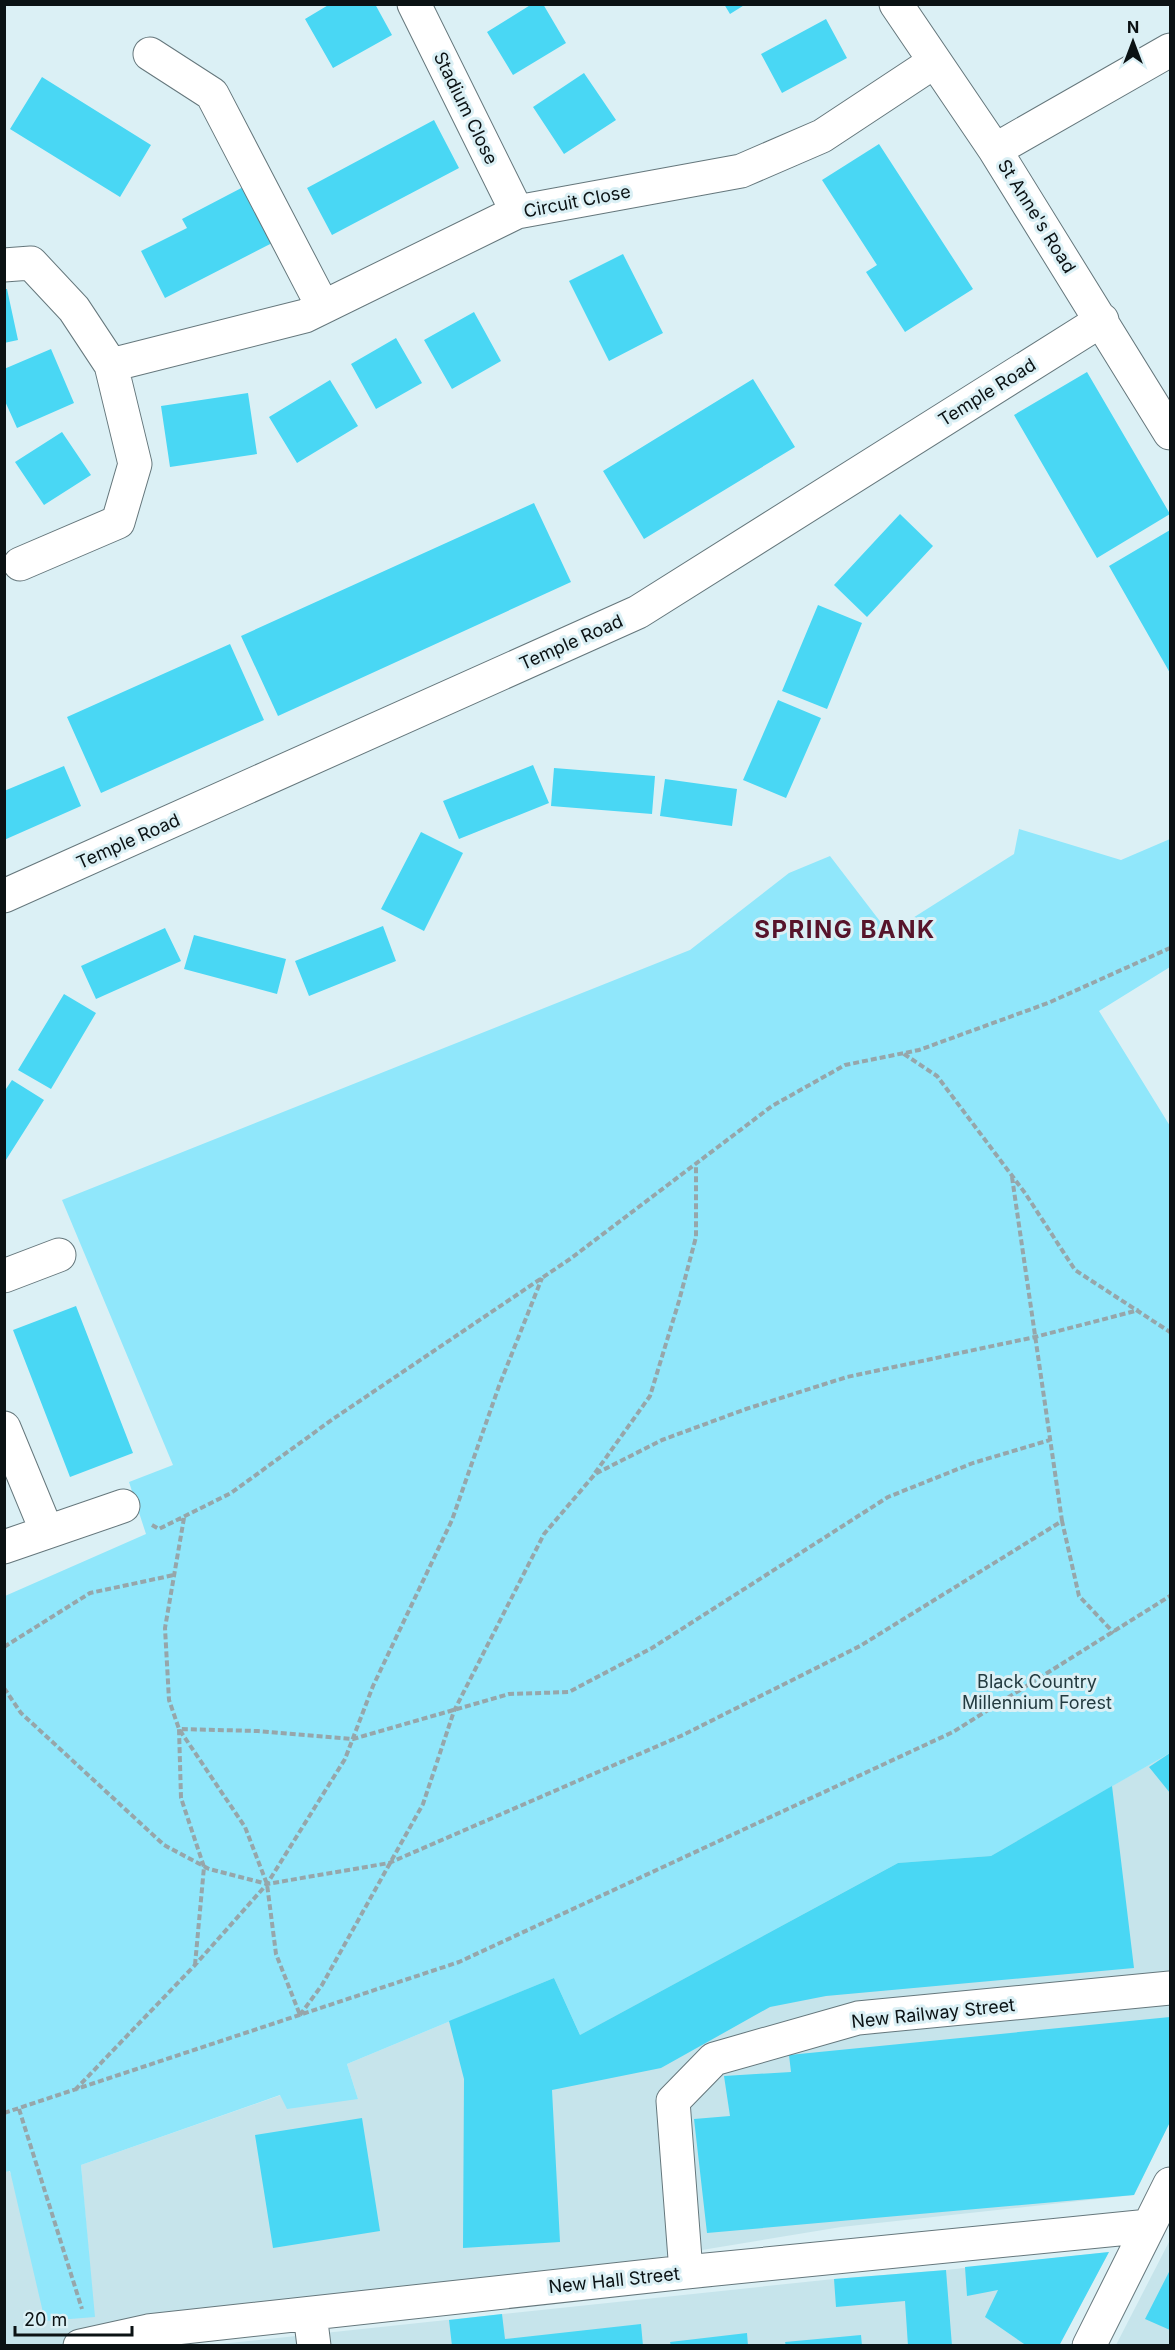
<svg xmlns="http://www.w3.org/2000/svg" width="1175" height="2350" viewBox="0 0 1175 2350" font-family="Inter,sans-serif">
<rect width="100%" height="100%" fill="#dbf0f5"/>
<path fill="#c6e4eb" d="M1170 1753V2122L1134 2195 841 2227 126 2345 5 2346V2172L9 2171 94 2317 81 2165 281 2095 358 2099 347 2064 554 1978 579 2034 898 1863 1112 1786Z
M1170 2240V2345H1116Z
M1109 2252 1059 2345 201 2346 834 2279 946 2270Z"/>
<path fill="#90e7fb" d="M1019 829 1121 860 1170 839V967L1099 1011 1170 1126V1753L991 1856 898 1863 580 2035 554 1978 347 2064 358 2099 287 2109 280 2095 81 2165 95 2317 45 2321 10 2171 5 2172V1596L146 1534 129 1482 173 1465 62 1200 690 950 789 873 830 856 889 933 1014 854Z"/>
<path fill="#49d7f4" d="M330 4H375L392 35 333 68 305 19Z
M532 4H543L566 43 513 75 487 32Z
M724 4H746L730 14Z
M826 19 847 58 782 93 761 54Z
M584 73 616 120 564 154 533 107Z
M42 77 151 145 120 197 10 129Z
M434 120 459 168 332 235 307 188Z
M879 144 973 289 905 332 866 272 877 265 822 180Z
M249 184 278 240 165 298 141 251 187 228 182 219Z
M623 254 663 333 609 361 569 281Z
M4 289H7L18 340 4 343Z
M474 312 501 361 452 389 424 340Z
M396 338 422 383 376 409 351 364Z
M51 349 74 403 17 428 4 399V369Z
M1087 372 1170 514 1097 558 1014 415Z
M753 379 795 447 644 539 603 471Z
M330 380 358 426 297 463 269 417Z
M248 393 257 454 170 467 161 406Z
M62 432 91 475 44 505 15 462Z
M534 503 571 582 278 716 241 636Z
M900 514 933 546 867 617 834 585Z
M1170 530V673L1109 566Z
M818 605 862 623 827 709 782 691Z
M230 644 264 720 101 793 67 717Z
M778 700 821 718 786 798 743 780Z
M533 765 549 803 459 839 443 801Z
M64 766 81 806 4 840V791Z
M554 768 655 776 652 814 551 806Z
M665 779 737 789 732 826 660 816Z
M421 832 463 853 424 931 381 909Z
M383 926 396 961 309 996 295 961Z
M165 928 181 961 96 999 81 966Z
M194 935 286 959 277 994 184 969Z
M64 994 96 1013 51 1089 18 1070Z
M12 1080 44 1100 4 1163V1092Z
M76 1306 133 1453 70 1477 13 1330Z
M1170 1753V1793L1149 1767Z
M1112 1786 1134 1968 826 1996 770 2007 661 2068 552 2090 560 2242 463 2248 464 2079 449 2021 554 1978 580 2035 898 1863 991 1856Z
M1170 2017V2122L1134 2195 707 2233 694 2119 730 2116 724 2076 791 2072 789 2055Z
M362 2118 380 2231 273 2248 255 2135Z
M1109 2252 1059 2346H1027L985 2317 998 2290 967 2296 965 2267Z
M946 2270 952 2346H908L905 2301 836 2307 834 2279Z
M1170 2270V2330L1145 2319Z
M502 2314 505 2339 641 2324 643 2346H452L449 2320Z
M747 2333 748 2346H671L670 2342Z
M861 2335 862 2346H786L785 2342Z"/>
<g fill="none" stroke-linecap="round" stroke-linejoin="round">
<defs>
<path id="minor" d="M414 4 517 212
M896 4 995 150 1170 433
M150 54 212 94 323 307
M995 150 1170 50
M4 265 31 263 74 309 111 365 135 464 118 522 20 564
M111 365 305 316 517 212 741 171 822 136 934 62
M4 896 638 612 1102 320
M4 1276 59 1255
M4 1428 47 1532
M4 1547 123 1506
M686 2272 673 2101 714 2059 858 2018 1170 1988
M310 2314 314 2346
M80 2346 148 2331 686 2272 1149 2226
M1089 2346 1170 2184"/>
</defs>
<use href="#minor" stroke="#65777c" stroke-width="35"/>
<path stroke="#96a6aa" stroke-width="4" stroke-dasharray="6 3" stroke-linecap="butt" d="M904 1054 937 1076 1025 1193 1075 1270 1170 1332
M1012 1177 1062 1521
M595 1473 650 1396 679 1301 696 1237V1164
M184 1518 165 1628 169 1700 179 1729 245 1827 267 1884 276 1954 300 2015
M152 1525 159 1529 231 1493 333 1419 570 1259 772 1106 845 1065 919 1050 1048 1003 1170 948
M4 1647 90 1593 174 1575
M4 1688 21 1713 164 1845 209 1869 267 1884 389 1863 683 1735 860 1646 1062 1521 1079 1596 1114 1633
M195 1965 204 1867 181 1798 179 1729 258 1731 353 1739 509 1694 569 1692 652 1648 888 1497 973 1463 1050 1440
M300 2015 322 1985 423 1804 454 1711 544 1534 595 1474 662 1440 746 1409 847 1377 1035 1337 1139 1310
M75 2090 195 1965 267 1884 345 1759 373 1686 452 1520 499 1386 542 1278
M19 2109 82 2309
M4 2113 459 1962 953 1732 1170 1596"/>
<use href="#minor" stroke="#fff" stroke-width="33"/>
</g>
<g text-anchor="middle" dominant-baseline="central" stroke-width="6" stroke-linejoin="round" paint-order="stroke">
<g font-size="18" fill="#0b1214" stroke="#dbf0f5">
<text transform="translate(466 108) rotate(64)">Stadium Close</text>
<text transform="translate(577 201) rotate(-11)">Circuit Close</text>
<text transform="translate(1037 216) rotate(58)">St Anne's Road</text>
<text transform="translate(987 392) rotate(-32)">Temple Road</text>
<text transform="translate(571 642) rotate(-24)">Temple Road</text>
<text transform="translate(128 841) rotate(-24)">Temple Road</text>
<text transform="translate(933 2013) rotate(-6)">New Railway Street</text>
<text transform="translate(614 2280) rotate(-6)">New Hall Street</text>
</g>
<g font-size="18" fill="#233b40" stroke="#dbf0f5">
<text x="1037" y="1681">Black Country<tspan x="1037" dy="21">Millennium Forest</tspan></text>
</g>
<g font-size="24" font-weight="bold" letter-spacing="1.5" fill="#57142b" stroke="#dbf0f5">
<text x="845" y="929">SPRING BANK</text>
</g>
</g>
<rect width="1175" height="2350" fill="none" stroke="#0b1214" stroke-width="12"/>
<g transform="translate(1133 42)" stroke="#dbf0f5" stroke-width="4.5" paint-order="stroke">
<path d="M0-4.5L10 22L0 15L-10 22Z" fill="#0b1214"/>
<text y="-9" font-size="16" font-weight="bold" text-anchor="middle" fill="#0b1214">N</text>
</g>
<path d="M15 2326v9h117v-9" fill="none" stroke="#0b1214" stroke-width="3"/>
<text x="24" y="2326" font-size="18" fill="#0b1214" stroke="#dbf0f5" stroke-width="4.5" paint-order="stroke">20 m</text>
</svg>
